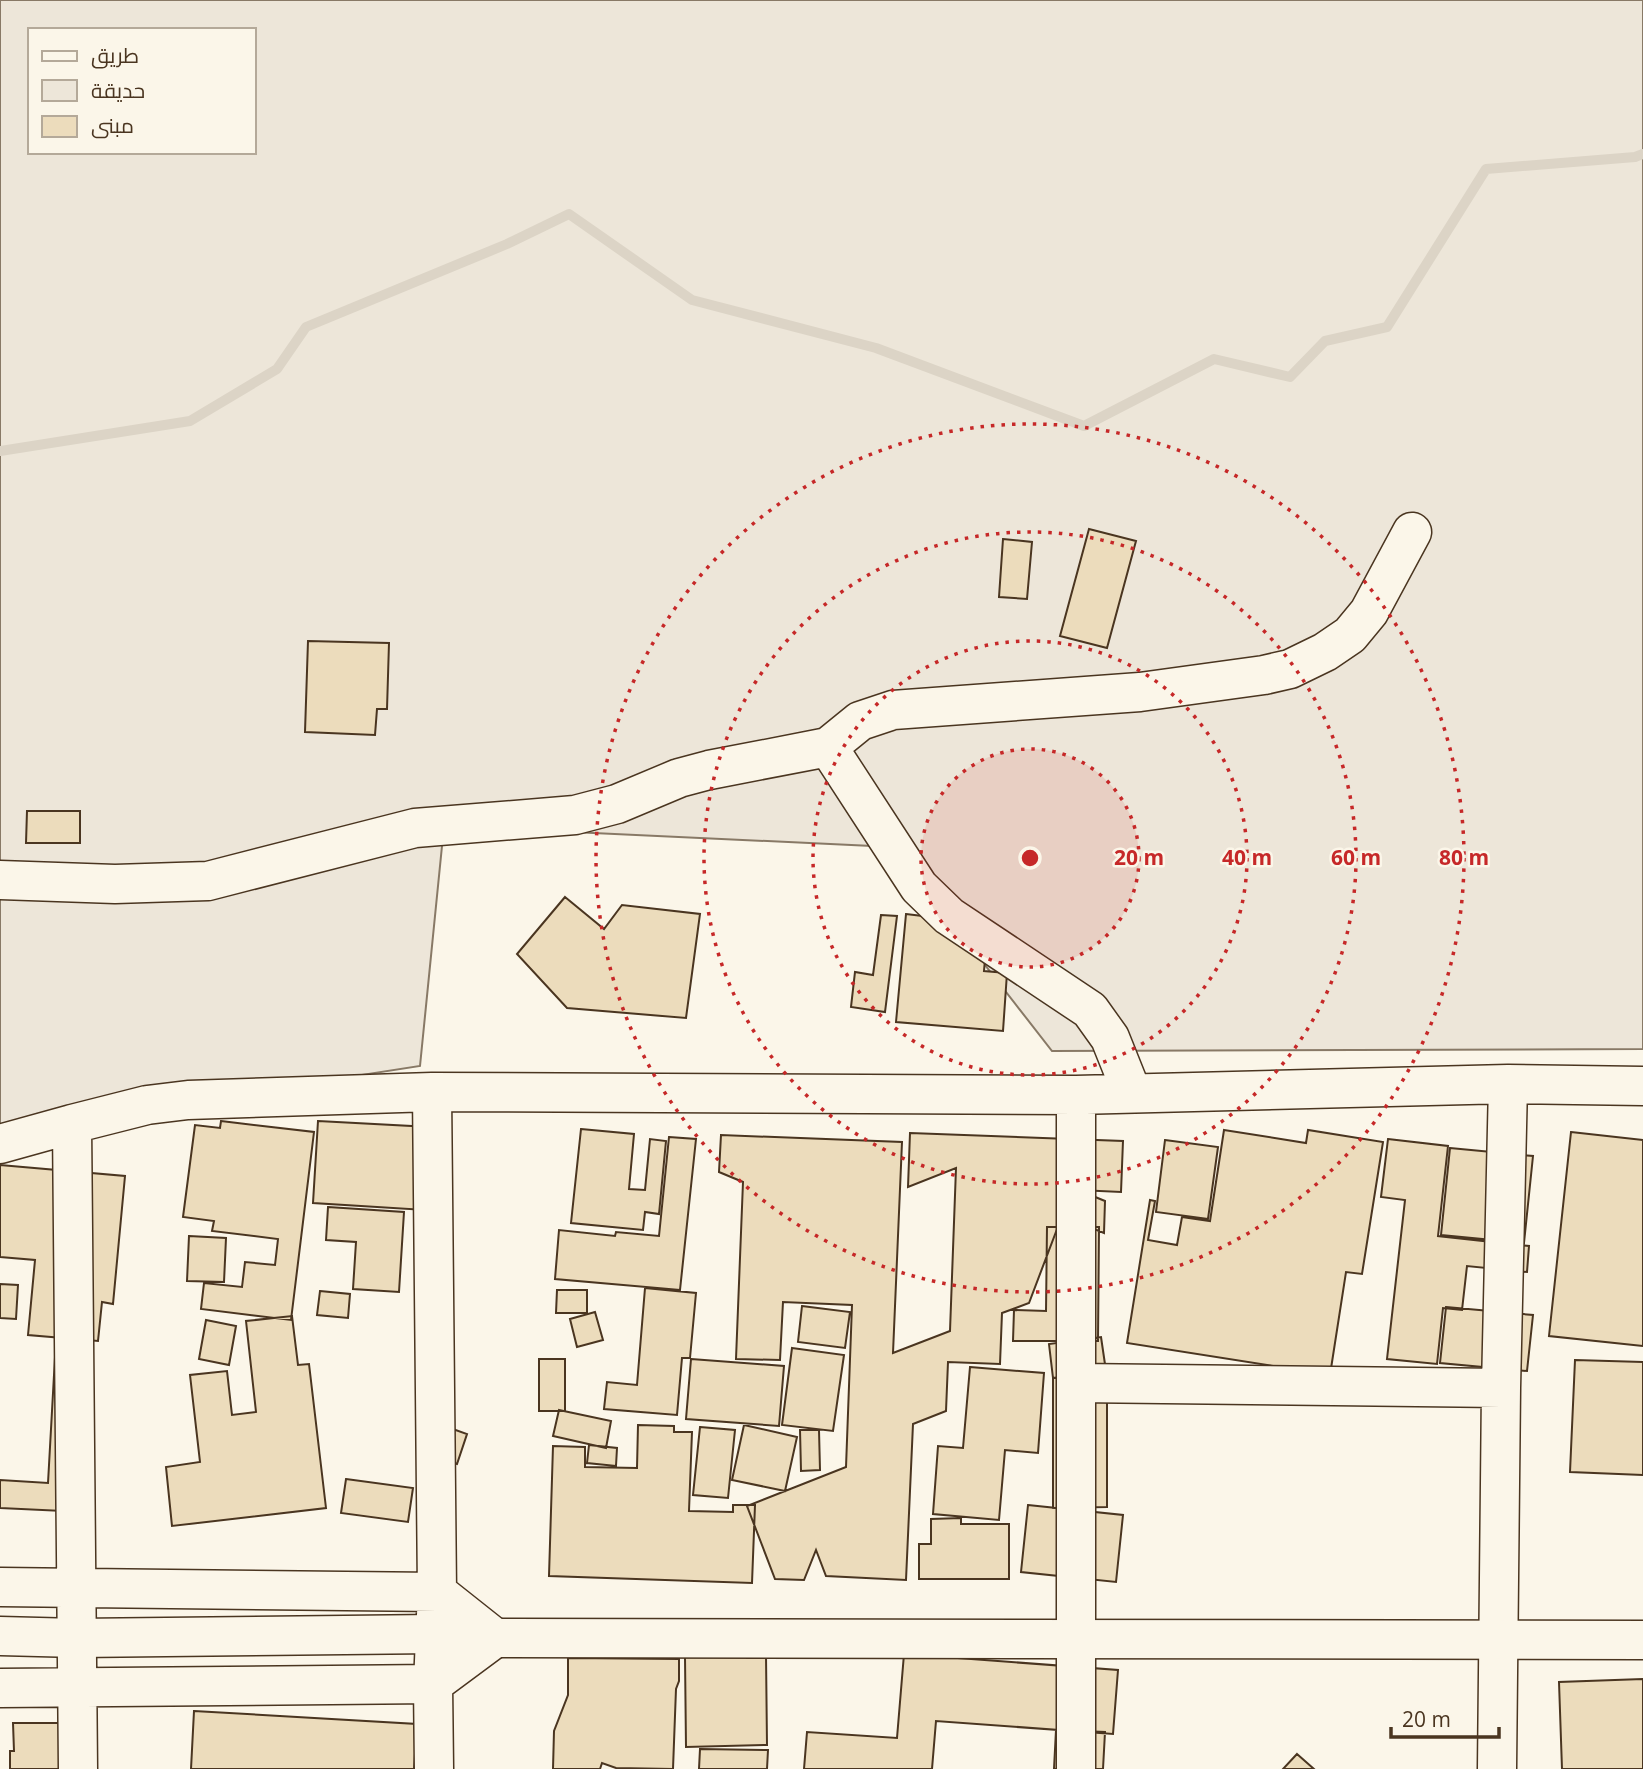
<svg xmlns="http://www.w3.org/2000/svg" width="1643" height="1769" viewBox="0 0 1643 1769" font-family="'Open Sans',Cairo,sans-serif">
<rect width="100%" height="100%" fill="#fbf6e9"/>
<path fill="#ede6d9" stroke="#887966" stroke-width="2" fill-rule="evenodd" d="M0 0H1643V1049L1052 1051 893 847 444 826 420 1066 0 1131ZM30 30H254V152H30Z"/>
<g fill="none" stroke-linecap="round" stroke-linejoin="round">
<path stroke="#dcd4c6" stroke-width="10" d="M0 451 190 421 277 369 306 327 507 244 569 214 692 300 876 348 1084 426 1214 359 1290 377 1325 341 1387 327 1486 169 1635 157 1643 154"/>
</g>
<path fill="#ecdcbc" stroke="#4a3520" stroke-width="2" d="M1089 529 1136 541 1107 648 1060 636Z
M1003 539 1032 542 1027 599 999 597Z
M308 641 389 643 387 709H377L375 735 305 732Z
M27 811H80V843H26Z
M565 897 604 929 622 905 700 914 686 1018 567 1008 517 954Z
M906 914 988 924 984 971 1007 973 1003 1031 896 1022Z
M881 915 897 916 885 1012 851 1007 855 972 873 975Z
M221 1121 314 1132 291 1320 201 1309 204 1283 242 1287 245 1262 275 1265 278 1239 212 1231 214 1221 183 1217 195 1125 220 1128Z
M318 1121 430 1127 425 1210 313 1203Z
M581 1129 634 1134 629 1189 645 1190 650 1139 666 1141 659 1214 645 1212 643 1230 571 1223Z
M1224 1130 1306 1143 1308 1130 1383 1142 1362 1274 1346 1272 1330 1375 1127 1343 1150 1200 1155 1201 1148 1240 1177 1245 1182 1217 1210 1221Z
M1571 1132 1643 1140V1346L1549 1336Z
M910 1133 1123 1141 1121 1192 1078 1190 1105 1201 1104 1233 1062 1216 1029 1303 1002 1313 1000 1364 948 1362 946 1411 913 1424 906 1580 826 1576 816 1550 804 1580 775 1579 747 1506 846 1467 852 1305 783 1302 780 1360 736 1359 743 1182 719 1172 721 1135 902 1142 893 1353 950 1331 956 1168 908 1187Z
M669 1137 696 1139 680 1290 555 1279 559 1230 615 1236 616 1232 659 1236Z
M1388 1139 1448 1146 1438 1236 1529 1246 1527 1272 1467 1266 1462 1310 1443 1308 1437 1364 1387 1359 1405 1200 1381 1197Z
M1165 1140 1218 1147 1208 1219 1156 1212Z
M1450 1148 1533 1156 1524 1243 1441 1235Z
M0 1165 125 1176 113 1304 102 1302 98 1341 28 1335 35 1260 0 1257Z
M328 1207 404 1212 399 1292 353 1289 356 1242 326 1240Z
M1047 1227H1099L1098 1341H1013L1014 1310 1046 1311Z
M189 1236 226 1238 224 1282 187 1281Z
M0 1284 18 1285 16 1319 0 1318Z
M645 1288 696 1293 690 1358H682L677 1415 604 1409 607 1382 637 1385Z
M557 1290H587V1313H556Z
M320 1291 350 1294 348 1318 317 1315Z
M802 1306 850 1312 845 1348 798 1342Z
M1446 1307 1533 1315 1527 1371 1440 1363Z
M595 1312 603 1340 577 1347 570 1319Z
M292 1316 298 1365 309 1364 326 1508 172 1526 166 1467 200 1462 190 1375 227 1371 232 1415 256 1412 246 1321Z
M206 1320 236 1326 229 1365 199 1359Z
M1101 1337 1106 1371 1053 1378 1049 1344Z
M56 1339 84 1512 0 1508V1480L48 1483Z
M792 1348 844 1355 833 1431 782 1425Z
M539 1359H565V1411H539Z
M691 1359 784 1366 779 1426 686 1419Z
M1575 1360 1643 1362V1475L1570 1472Z
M970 1367 1044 1373 1038 1453 1005 1450 999 1520 933 1514 938 1446 963 1448Z
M1053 1378H1107V1507L1053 1508Z
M559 1410 611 1421 606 1448 553 1436Z
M638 1425 674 1426V1432H692L689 1511 733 1512V1505H755L752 1583 549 1576 553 1446 585 1447V1467L637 1468Z
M744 1425 797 1437 785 1491 732 1480Z
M700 1427 735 1430 728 1498 693 1495Z
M450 1428 467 1434 457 1464 440 1459Z
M800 1430H819L820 1470 801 1471Z
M589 1445 617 1448 616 1466 587 1463Z
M346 1479 413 1488 408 1522 341 1513Z
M1028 1505 1123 1515 1116 1582 1021 1572Z
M961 1518V1524H1009V1579H919V1544H931V1519Z
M904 1654 1118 1670 1113 1734 936 1721 932 1769H804L807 1732 897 1738Z
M766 1655 767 1745 686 1747 685 1657Z
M568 1658 679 1659V1681L676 1689 673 1769 616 1768 602 1763 600 1769H553L554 1731 568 1695Z
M1643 1679V1769H1562L1559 1682Z
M194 1711 417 1724 414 1769H191Z
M13 1723H95L96 1769H10V1751H14Z
M1056 1730 1105 1732 1103 1769H1054Z
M700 1749 768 1750 767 1769H699Z
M1297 1754 1314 1769H1283Z"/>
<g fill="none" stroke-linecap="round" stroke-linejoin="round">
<defs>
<path id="minor" d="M828 747 860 721 893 710 1140 692 1264 675 1290 669 1325 652 1350 635 1369 612 1412 532
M0 880 115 884 208 881 415 828 575 815 617 804 679 778 709 770 828 747 919 887 949 916 1090 1010 1110 1038 1132 1093
M0 1144 72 1124
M1077 1383 1501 1388
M0 1587 437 1592 495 1638 433 1684 0 1688
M78 1769 72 1124 147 1105 188 1100 432 1092
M434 1769 433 1684 437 1592 432 1092 1076 1095
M1076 1769V1095L1508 1084
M1497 1769 1501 1388 1508 1084 1643 1086"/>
<path id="major" d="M0 1636 77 1638 435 1634 495 1638 1643 1640"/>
</defs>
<use href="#minor" stroke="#4a3520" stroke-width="41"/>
<use href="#major" stroke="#4a3520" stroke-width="41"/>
<use href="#minor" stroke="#fbf6e9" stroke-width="38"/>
<use href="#major" stroke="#fbf6e9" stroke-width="38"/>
</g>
<circle cx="1030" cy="858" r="109" fill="#c62828" fill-opacity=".12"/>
<g fill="none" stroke="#c62828" stroke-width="3.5" stroke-dasharray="3.5 7">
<circle cx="1030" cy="858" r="109"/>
<circle cx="1030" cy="858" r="217"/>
<circle cx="1030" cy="858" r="326"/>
<circle cx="1030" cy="858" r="434"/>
</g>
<circle cx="1030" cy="858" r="10" fill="#c62828" stroke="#fbf6e9" stroke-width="3.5"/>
<g font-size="21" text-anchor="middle" font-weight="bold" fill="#c62828" stroke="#fbf6e9" stroke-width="5" stroke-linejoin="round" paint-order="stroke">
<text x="1139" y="865">20 m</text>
<text x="1247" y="865">40 m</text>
<text x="1356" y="865">60 m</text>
<text x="1464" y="865">80 m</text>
</g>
<rect x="28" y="28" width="228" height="126" fill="#fbf6e9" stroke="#b4a999" stroke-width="2"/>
<rect x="42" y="51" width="35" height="10" fill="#fbf6e9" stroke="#b4a999" stroke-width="2"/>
<text x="91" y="63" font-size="21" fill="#4a3520">طريق</text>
<rect x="42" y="80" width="35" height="21" fill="#ede6d9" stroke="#b4a999" stroke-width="2"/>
<text x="91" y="98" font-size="21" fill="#4a3520">حديقة</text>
<rect x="42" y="116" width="35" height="21" fill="#ecdcbc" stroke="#b4a999" stroke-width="2"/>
<text x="91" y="133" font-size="21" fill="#4a3520">مبنى</text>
<path d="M1391 1727v10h108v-10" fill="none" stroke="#4a3520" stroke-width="3.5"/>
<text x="1402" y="1727" font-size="21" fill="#4a3520" stroke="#fbf6e9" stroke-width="5" paint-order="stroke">20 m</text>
</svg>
